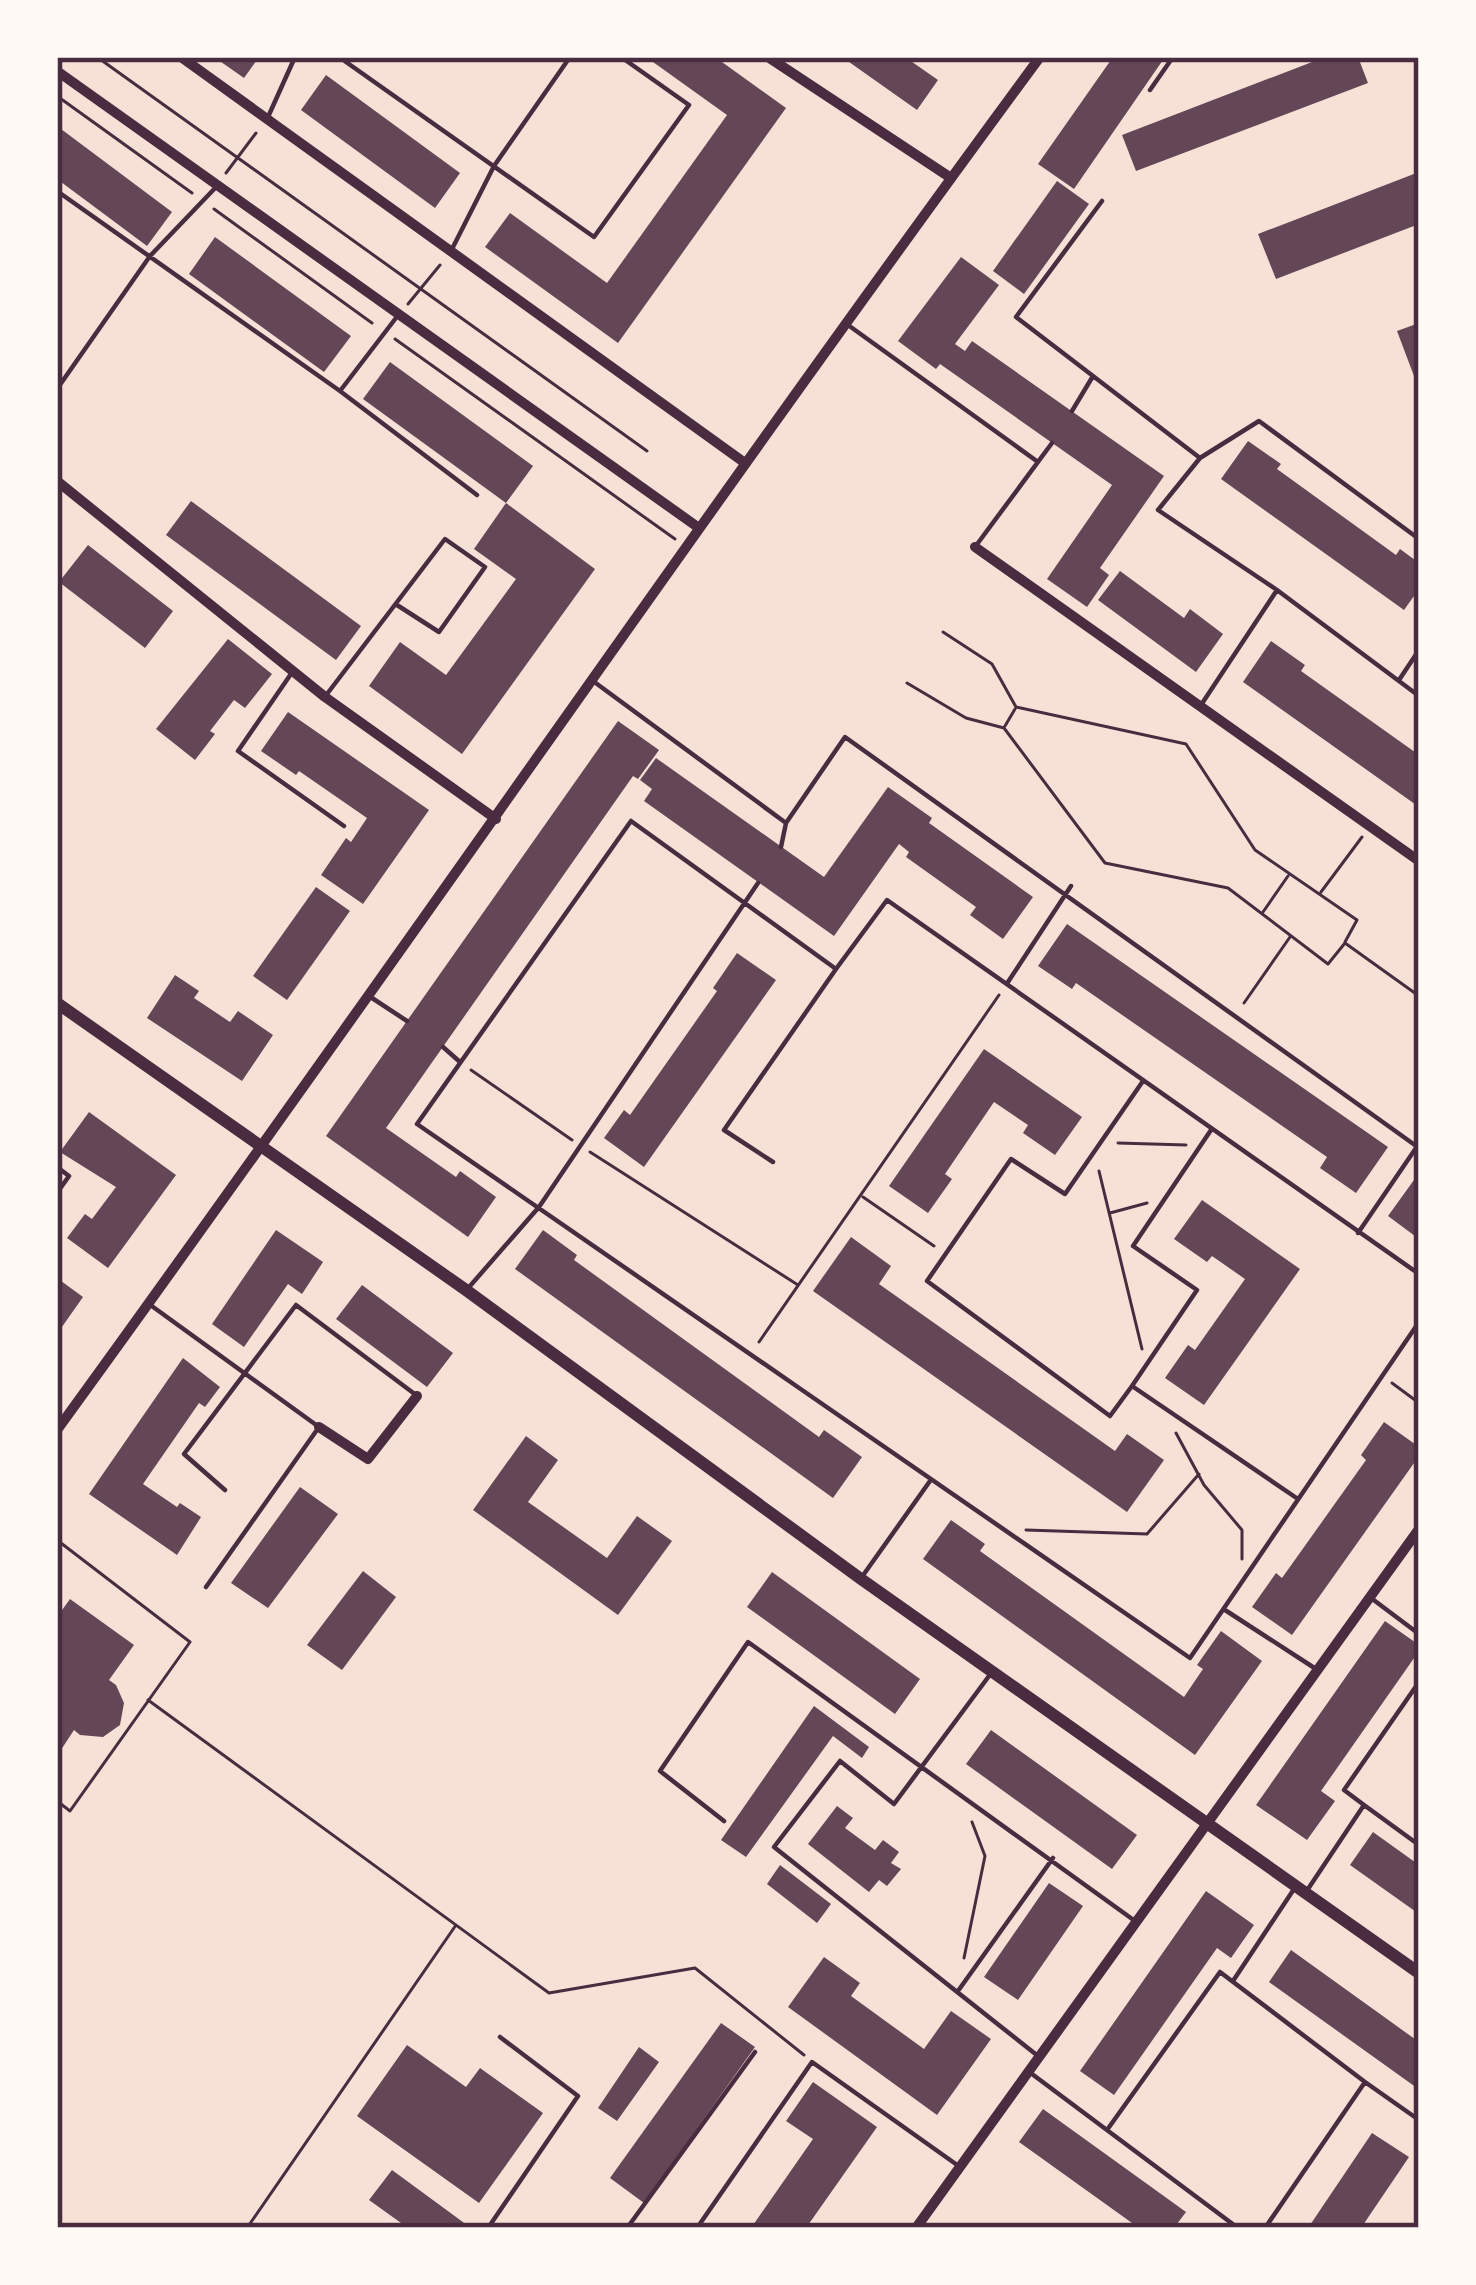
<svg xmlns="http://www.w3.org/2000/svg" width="1476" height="2285" viewBox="0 0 1476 2285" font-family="'IBM Plex Serif',serif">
<rect width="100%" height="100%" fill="#f7e1d7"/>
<path fill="#644757" d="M214 57H259L244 78Z
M646 57H715L786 108 618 343 485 247 510 213 607 283 727 115Z
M842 57H905L938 80 917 110Z
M1113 57H1165L1074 189 1038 164Z
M1325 57H1358L1368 83 1136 171 1122 135Z
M326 75 460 173 435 208 301 110Z
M57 126 172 212 147 246 57 179Z
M1419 172V224L1276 279 1258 234Z
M1057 181 1089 204 1024 294 993 271Z
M215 237 351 336 324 372 189 274Z
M961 257 999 285 955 344 965 351 972 341 1164 476 1100 568 1109 575 1087 607 1047 579 1112 485 940 364 936 369 898 341Z
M1419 323V374L1414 376 1397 331Z
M390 362 533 466 506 503 363 399Z
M1248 441 1281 464 1277 469 1396 555 1400 549 1419 563V589L1404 610 1221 479Z
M191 501 361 626 336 660 166 535Z
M506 503 595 569 462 754 369 686 400 642 446 675 516 579 474 549Z
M88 545 173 611 145 648 59 582Z
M1120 571 1184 618 1190 609 1223 634 1196 672 1098 600Z
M228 639 272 674 245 708 234 700 210 731 215 734 195 760 156 729Z
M1271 641 1305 665 1301 671 1419 755V807L1243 682Z
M288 712 429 810 363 904 321 875 346 838 351 842 367 818 299 771 296 775 261 751Z
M618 721 659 750 638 779 633 776 386 1128 456 1177 460 1171 496 1197 468 1237 326 1136Z
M656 758 824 877 888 787 932 818 929 823 1033 897 1003 939 970 915 976 907 906 857 909 852 899 844 834 936 644 801 652 789 640 780Z
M316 887 350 911 287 1000 253 976Z
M1067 924 1388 1147 1356 1193 1320 1168 1327 1157 1076 983 1072 989 1038 966Z
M737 953 776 980 644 1167 604 1138 624 1110 630 1115 717 991 713 988Z
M175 975 199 991 194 998 230 1022 238 1011 273 1035 242 1081 147 1018Z
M984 1049 1082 1117 1055 1155 1023 1133 1028 1125 994 1102 945 1174 952 1179 928 1213 889 1186Z
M89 1112 176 1175 108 1268 67 1238 85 1214 92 1219 116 1187 60 1152Z
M1419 1173V1239L1388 1216Z
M1202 1200 1300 1269 1204 1405 1165 1378 1188 1345 1195 1350 1245 1279 1212 1256 1207 1262 1174 1239Z
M276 1230 323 1262 302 1294 288 1284 244 1347 212 1324Z
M543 1230 577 1255 574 1260 819 1437 824 1430 862 1457 833 1498 515 1269Z
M851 1237 891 1266 879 1284 1115 1451 1127 1434 1164 1460 1127 1512 813 1291Z
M57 1278 83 1297 57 1334Z
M362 1285 453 1353 427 1387 336 1319Z
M183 1358 220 1387 205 1407 199 1403 143 1484 177 1507 180 1503 201 1517 177 1555 89 1494Z
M1384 1422 1419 1447V1456L1292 1635 1252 1607 1276 1573 1282 1578 1366 1460 1361 1455Z
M526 1436 558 1460 528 1502 607 1558 637 1516 672 1541 618 1615 473 1510Z
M300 1487 338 1514 268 1608 231 1583Z
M951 1520 985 1544 980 1551 1184 1697 1203 1669 1197 1665 1221 1631 1262 1661 1195 1755 923 1559Z
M363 1571 396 1597 342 1670 307 1645Z
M772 1572 920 1679 895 1714 747 1607Z
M70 1599 134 1645 109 1680 116 1685 124 1703 120 1725 103 1737 80 1735 74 1730 57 1756V1617Z
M1385 1621 1419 1645V1651L1321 1791 1335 1801 1307 1840 1256 1805Z
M814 1706 869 1747 862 1758 833 1736 746 1857 721 1840Z
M991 1730 1137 1835 1112 1869 966 1764Z
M837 1806 853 1818 845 1828 875 1850 883 1840 899 1852 891 1863 901 1869 887 1886 879 1880 869 1892 808 1844Z
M1373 1832 1419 1865V1914L1350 1865Z
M780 1865 831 1904 817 1923 767 1884Z
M1049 1883 1083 1906 1018 2000 984 1977Z
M1206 1891 1254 1925 1231 1958 1217 1948 1114 2095 1080 2071Z
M1291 1950 1419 2042 1417 2088 1269 1982Z
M824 1957 860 1983 851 1996 924 2049 951 2011 991 2039 937 2115 788 2007Z
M721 2023 755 2047 644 2203 610 2178Z
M407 2045 466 2087 480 2068 543 2113 479 2203 357 2116Z
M639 2047 659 2062 617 2121 598 2108Z
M813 2082 877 2127 806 2228H751L813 2139 786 2121Z
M1043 2109 1186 2212 1174 2228H1139L1019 2142Z
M1372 2133 1409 2157 1361 2228H1308Z
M392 2170 471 2228H408L369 2200Z"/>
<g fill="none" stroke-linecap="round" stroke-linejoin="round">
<path stroke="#4a2c40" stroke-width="3" d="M97 57 647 451
M57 96 192 193
M226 173 256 133
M214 209 372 323
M408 304 440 265
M395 339 675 539
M943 632 992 664 1016 707 1186 744 1255 850 1357 920 1345 942
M907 683 966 718 1004 728 1105 863 1228 888 1328 964 1345 943 1419 996
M1005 726 1015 709
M1321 892 1362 837
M1263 912 1288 876
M1244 1003 1290 937
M471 1070 572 1140
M1118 1143 1186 1145
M590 1152 798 1285
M1099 1171 1142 1349
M863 1197 934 1246
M1110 1213 1147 1203
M759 1342 999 995
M1392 1383 1419 1403
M1176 1433 1204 1485 1242 1530V1559
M1026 1530 1147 1534 1199 1474
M57 1540 190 1642 70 1811 57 1801
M148 1700 549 1993 695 1968 804 2055
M964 1958 985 1856 972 1822
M247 2228 456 1925"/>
<path stroke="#4a2c40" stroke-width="4.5" d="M339 57 594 237 689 105 621 57
M1150 90 1173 57
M268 117 295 57
M57 191 340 391 477 495
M1102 201 1016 317 1200 458 1158 510 1277 590 1419 696
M451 251 494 166 570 57
M848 325 1038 462
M57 389 150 256 218 185
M340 391 399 314
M1072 411 1093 376
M1200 458 1259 421 1419 539
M975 547 1052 443
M293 671 238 751 344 826
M1399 680 1419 650
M593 681 786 823 845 737 1419 1148
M327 694 445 539 485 567 439 632 397 605
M1201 705 1277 590
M781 847 786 823
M1008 982 1071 886
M372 998 407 1021
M443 1047 460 1062
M1211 1130 1133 1246 1197 1290 1132 1386 1298 1499
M773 1162 724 1130 836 969
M57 1167 69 1176 57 1193
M1358 1233 1416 1148
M1419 1274 887 900 836 969 631 821 417 1124C676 1300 931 1482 1190 1658L1419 1322
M470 1286 539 1207 758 883
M149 1304 319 1427 206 1587
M1132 1386 1110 1416 927 1281 1011 1159 1065 1194 1143 1081
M225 1490 184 1454 296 1305 416 1395
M864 1574 930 1481
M1371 1598 1419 1634
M1225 1610 1316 1669
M989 1676 894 1804 840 1761 774 1847 1038 2056
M1364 1805 1419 1845
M724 1821 660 1771 748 1642 1135 1921
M1306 1892 1364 1805 1344 1790 1419 1682
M1233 1981 1296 1886
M958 1991 1053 1858
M1032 2074 1238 2228
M1107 2130 1220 1972 1365 2082
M488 2228 578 2096 500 2037
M636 2228 630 2224 755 2052
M697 2228 812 2062 960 2167
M1265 2228 1365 2082 1419 2120"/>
<path stroke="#4a2c40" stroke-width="10" d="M181 57 745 463
M768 57 951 178
M57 71 699 528
M57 481 325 697 496 819
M975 547 1419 861
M319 1427 368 1459 417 1396
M57 1430C388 975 706 510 1040 57
M916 2228 1419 1529"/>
<path stroke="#4a2c40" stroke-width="12" d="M57 1003 466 1290 861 1579 1419 1973"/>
</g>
<rect width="1476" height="2285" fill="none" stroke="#fffaf5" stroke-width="120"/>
<rect x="60" y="60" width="1356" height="2165" fill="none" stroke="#4a2c40" stroke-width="4.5"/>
</svg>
